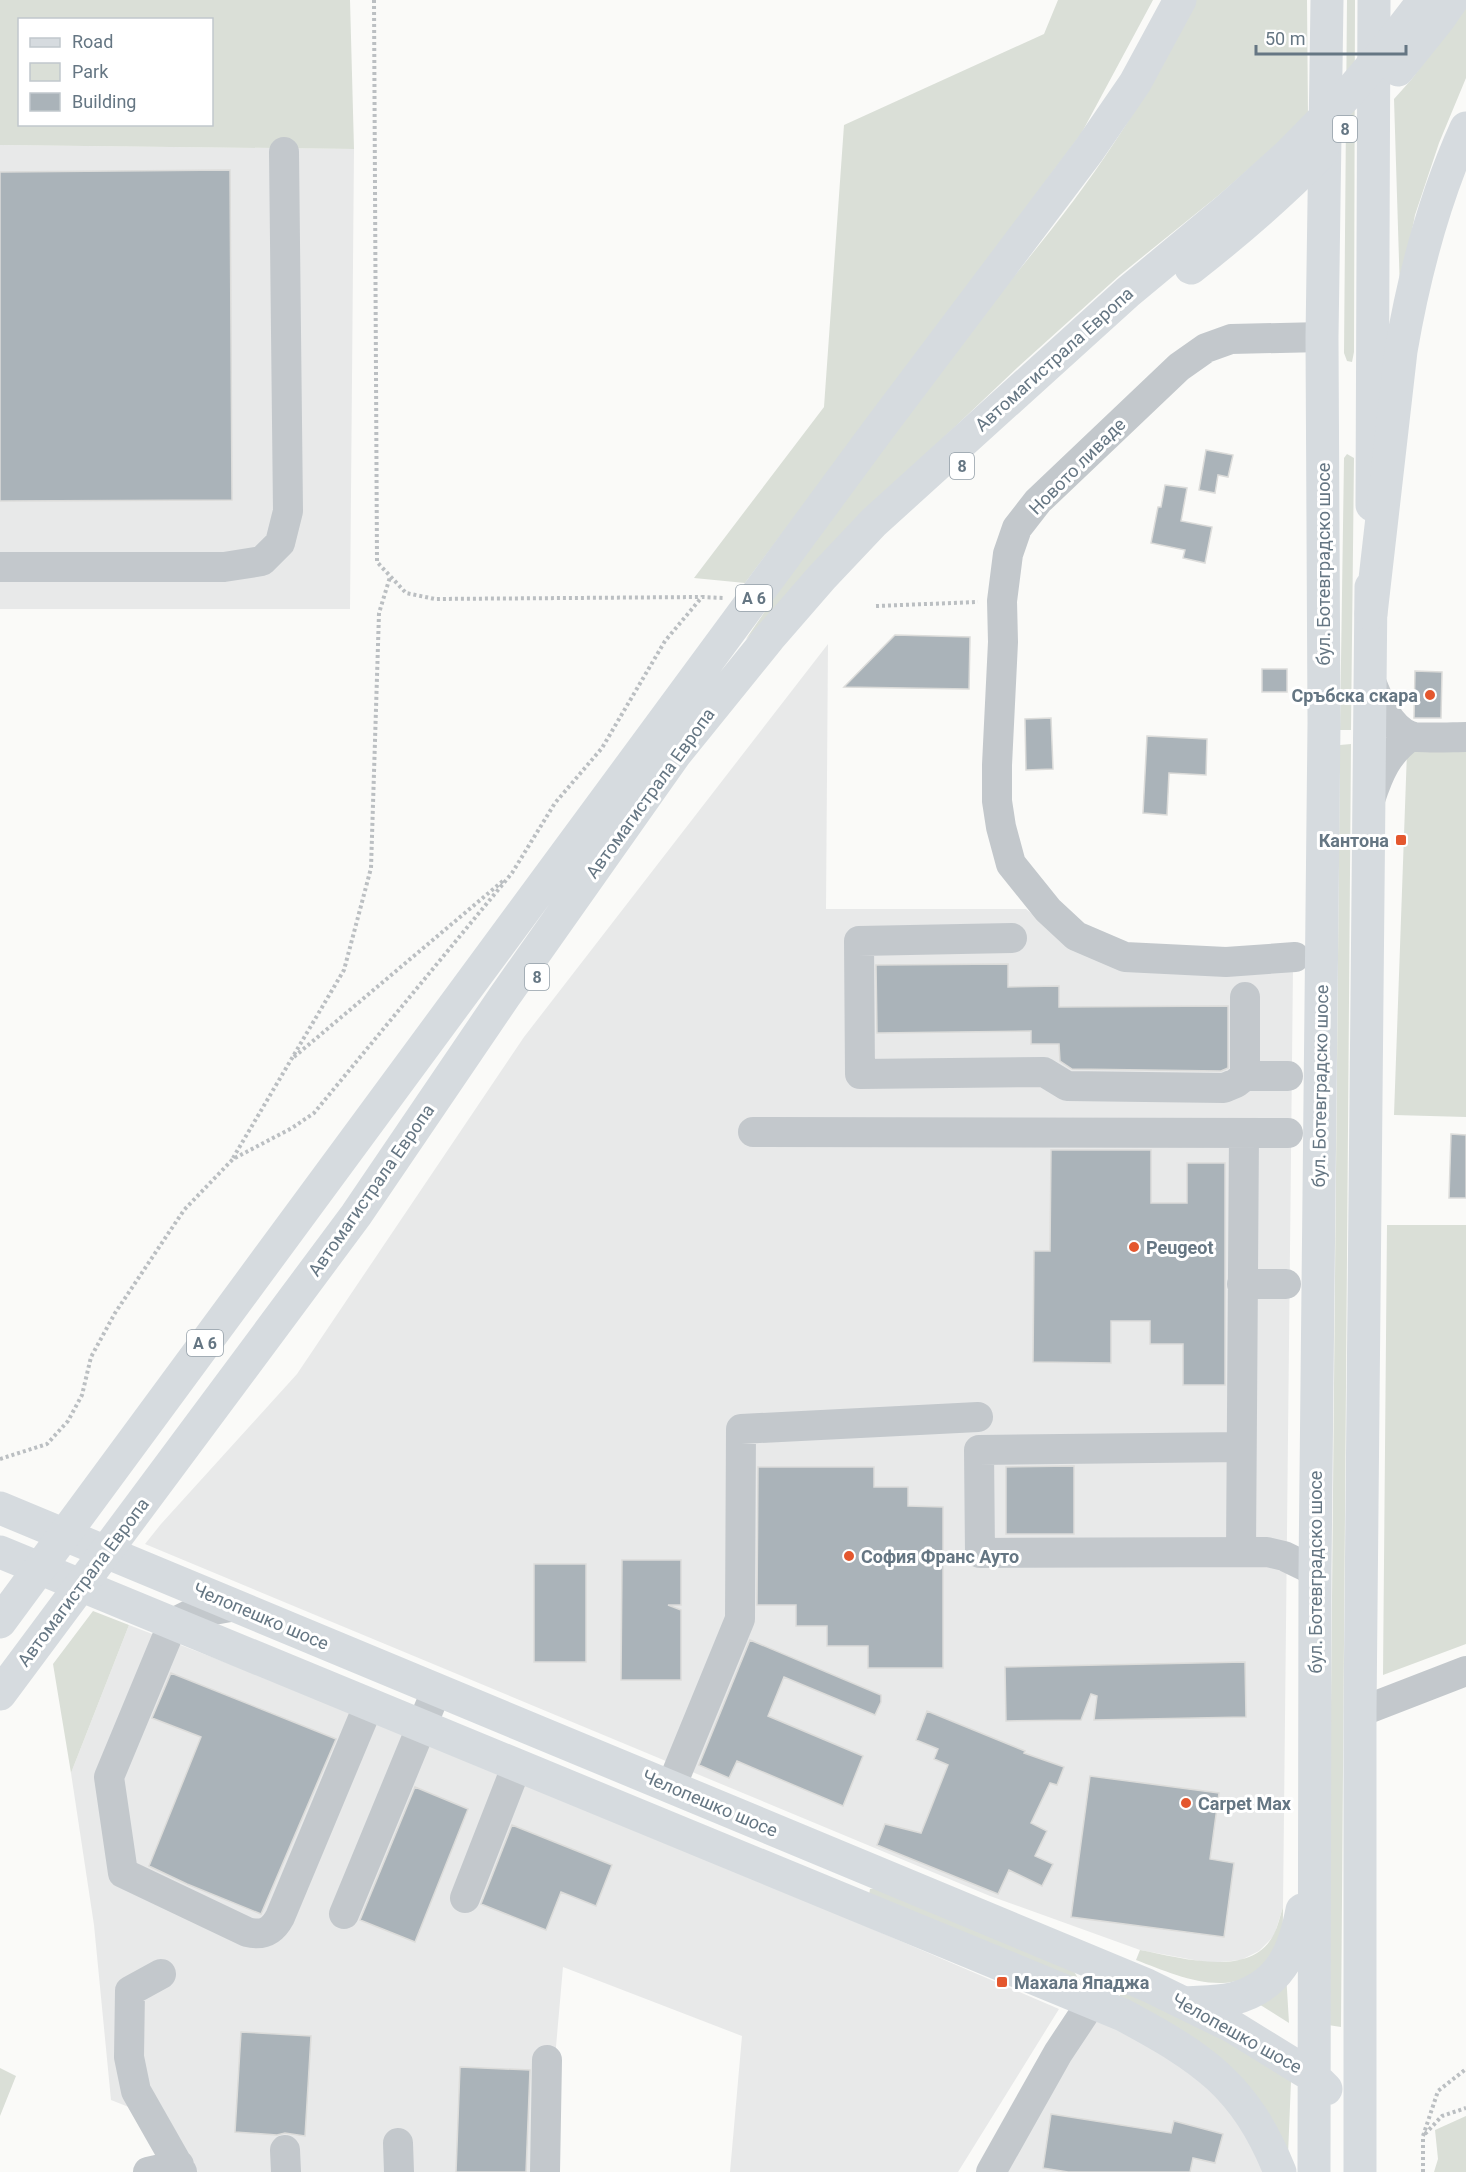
<svg xmlns="http://www.w3.org/2000/svg" width="1466" height="2172" viewBox="0 0 1466 2172" font-family="Roboto,sans-serif">
<rect width="100%" height="100%" fill="#fafaf8"/>
<path fill="#e8e9e9" d="M0 145 354 149 350 609H0Z
M828 644 826 909H1026L1043 922 1050 932 1293 968 1283 1907 1274 1936 1259 1951 1241 1960 1210 1963 1140 1950 990 1896 145 1544 161 1524 297 1374 524 1037Z
M129 1625 488 1764 1059 2009 958 2172H730L742 2036 563 1967 545 2172H194L164 2121 111 2100 94 1925 71 1773Z
M1092 2001 1189 2053 1271 2172H991Z"/>
<path fill="#dadfd7" fill-rule="evenodd" d="M0 0H350L354 149 0 145ZM20 20H212V124H20Z
M1058 0H1153L1081 134 745 583 694 578 824 407 844 125 1044 34Z
M1194 0H1307L1308 117 1219 195 1120 275 1018 367 883 495 777 611 746 639C814 539 885 441 959 345 1011 278 1068 214 1114 143 1145 97 1170 50 1194 0Z
M1347 0H1355L1354 352 1352 362 1347 361 1344 353Z
M1466 6V78L1439 143 1415 215 1400 292 1394 99 1411 80Z
M1347 454 1354 458 1351 730H1340L1344 458Z
M1351 744 1341 2027 1328 2025 1340 745Z
M1466 750V1117L1394 1115 1407 751Z
M1387 1225H1466V1644L1383 1675Z
M93 1611 129 1625 71 1773 53 1664Z
M879 1888 1072 1968 1079 1980 869 1895 870 1889Z
M1283 1907C1283 1916 1283 1926 1282 1935 1280 1942 1274 1949 1270 1955 1240 2005 1178 1976 1136 1960L1140 1950C1179 1957 1251 1980 1274 1934 1278 1926 1280 1916 1283 1907Z
M1286 1973 1289 2023 1254 2001Z
M1124 1989 1184 2015 1291 2081 1288 2155 1117 2000Z
M0 2068 16 2076 0 2116Z
M1466 2116V2172H1434L1438 2159 1435 2130Z"/>
<path fill="#aab3b9" stroke="#dcdcda" stroke-width="1.5" d="M230 170 232 500 0 501V172Z
M1206 450 1233 455 1228 477 1218 475 1215 493 1199 490Z
M1165 485 1187 488 1181 521 1212 527 1205 563 1183 558 1185 550 1151 543 1158 507H1161Z
M895 635 970 637 969 689 844 687Z
M1262 669H1287V692H1262Z
M1415 671 1442 672 1441 718H1414Z
M1051 718 1053 769 1026 770 1025 719Z
M1147 736 1207 739 1206 775 1169 773 1167 815 1143 813Z
M1008 964V987L1059 986V1007L1228 1006V1068L1221 1071 1072 1069 1060 1061 1059 1044H1031V1031L877 1033 876 965Z
M1451 1134 1466 1135V1198H1449Z
M1051 1150H1151V1203H1187V1163H1225V1385H1183V1344H1150V1321H1111V1363L1033 1362 1034 1251H1050Z
M1074 1466V1534H1006V1467Z
M758 1467H874V1487H908V1506L943 1507V1668H868V1646H827V1626H796V1605H757Z
M622 1560H681V1605H668L681 1610V1680H621Z
M534 1564H586V1662H534Z
M750 1640 881 1695V1702L875 1715 784 1677 768 1716 863 1756 843 1806 737 1761 729 1778 699 1765Z
M1245 1662 1246 1717 1094 1720 1097 1696 1091 1694 1081 1720 1006 1721 1005 1667Z
M171 1673 336 1739 261 1914 187 1884 149 1866 201 1737 152 1718Z
M927 1711 1025 1751 1024 1753 1064 1767 1057 1785 1050 1783 1031 1823 1047 1831 1035 1856 1053 1864 1042 1886 1009 1870 998 1894 877 1845 885 1824 921 1833 948 1765 934 1759 938 1749 916 1740Z
M1090 1776 1219 1793 1210 1859 1234 1863 1224 1937 1071 1917Z
M415 1787 468 1809 415 1942 360 1920Z
M512 1825 612 1865 596 1906 561 1892 546 1930 481 1904Z
M241 2032 311 2036 305 2136 285 2133 277 2135 235 2132Z
M460 2067 530 2070 526 2172H456Z
M1051 2114 1171 2133 1174 2121 1223 2134 1215 2163 1193 2158 1190 2172H1068L1043 2168Z"/>
<g fill="none" stroke-linecap="round" stroke-linejoin="round">
<path stroke="#bbbfc2" stroke-width="4" stroke-dasharray="3 3" stroke-linecap="butt" d="M374 0 377 562 406 593 435 599 701 597
M876 606 978 602
M294 1057 504 880
M233 1158 344 970 371 868 379 613 390 577
M0 1459 47 1444 68 1421 82 1395 91 1357 115 1313 184 1210 233 1159 292 1128 314 1113 512 873 555 803 602 748 665 641 702 597 723 598
M1425 2134 1442 2116 1466 2108
M1423 2172V2136L1438 2091 1466 2069"/>
<path stroke="#c3c8cc" stroke-width="30" d="M0 567H224L262 561 280 543 288 511 284 152
M1370 679C1378 699 1388 727 1410 736 1420 739 1453 737 1466 737
M1370 800C1379 773 1387 753 1411 736
M1012 938 859 941 860 1074 1044 1072 1067 1086 1224 1088 1236 1083 1245 1076
M1295 957 1226 962 1125 957 1076 936 1048 910 1011 864 1001 827 997 801V765L1003 642 1002 601 1008 554 1017 528 1038 501 1179 367 1206 348 1231 339 1322 337
M1245 997V1076H1288
M753 1132 1288 1133
M1242 1284H1286
M1241 1447 979 1450 980 1553 1267 1552 1284 1556 1315 1571
M1241 1552 1244 1133
M236 1606 191 1614 173 1623 109 1777 123 1873 247 1932C263 1936 272 1932 280 1917L369 1704
M1360 1712 1466 1671
M671 1787 740 1619 741 1429 978 1417
M465 1898 517 1765
M344 1914 437 1689
M161 1974 130 1991 129 2057 136 2091 182 2172
M398 2143 399 2172
M285 2150 286 2172
M148 2172 179 2165
M545 2172 547 2060
M991 2172 1058 2053 1113 1970"/>
<path stroke="#d6dbdf" stroke-width="33" d="M1372 505 1374 0
M0 1508 1147 1985 1233 2027 1314 2077 1326 2089
M0 1552 1123 2015C1203 2058 1245 2085 1280 2172
M1186 2003C1201 2002 1218 2002 1232 1999 1279 1987 1294 1953 1302 1910
M1314 2172 1315 1571 1324 723 1322 337 1327 0
M1360 2172V1712L1371 587"/>
<path stroke="#d6dbdf" stroke-width="33" d="M1398 70 1439 19 1452 0
M1191 268C1237 232 1281 194 1322 152
M1371 614 1401 351C1414 275 1434 199 1466 128
M0 1622 878 430 1089 150 1135 83 1180 0
M0 1694 356 1215 504 997 676 753 769 638 822 577 874 522 1128 292 1228 209 1288 155 1347 95 1383 53 1424 0"/>
</g>
<g fill="#e4572e" stroke="#fff" stroke-width="2">
<circle cx="1430" cy="695" r="6"/>
<rect x="1395" y="834" width="12" height="12" rx="3"/>
<circle cx="1134" cy="1247" r="6"/>
<circle cx="849" cy="1556" r="6"/>
<circle cx="1186" cy="1803" r="6"/>
<rect x="996" y="1976" width="12" height="12" rx="3"/>
</g>
<g text-anchor="middle" dominant-baseline="central" stroke-width="6" stroke-linejoin="round" paint-order="stroke">
<g fill="#fff" stroke="#939fa8" stroke-width="1.5">
<rect x="1333" y="116" width="24" height="26" rx="4.5"/>
<rect x="950" y="453" width="24" height="26" rx="4.5"/>
<rect x="736" y="585" width="36" height="26" rx="4.5"/>
<rect x="525" y="964" width="24" height="26" rx="4.5"/>
<rect x="187" y="1330" width="36" height="26" rx="4.5"/>
</g>
<g font-size="16" font-weight="bold" fill="#657683">
<text x="1345" y="129">8</text>
<text x="962" y="466">8</text>
<text x="754" y="598">A 6</text>
<text x="537" y="977">8</text>
<text x="205" y="1343">A 6</text>
</g>
<g font-size="18" fill="#657683" stroke="#fff">
<text transform="translate(1054 359) rotate(-42)">Автомагистрала Европа</text>
<text transform="translate(1077 466) rotate(-45)">Новото ливаде</text>
<text transform="translate(1323 564) rotate(-90)">бул. Ботевградско шосе</text>
<text transform="translate(650 793) rotate(-54)">Автомагистрала Европа</text>
<text transform="translate(1320 1086) rotate(-89)">бул. Ботевградско шосе</text>
<text transform="translate(371 1190) rotate(-55)">Автомагистрала Европа</text>
<text transform="translate(1315 1572) rotate(-90)">бул. Ботевградско шосе</text>
<text transform="translate(83 1582) rotate(-53)">Автомагистрала Европа</text>
<text transform="translate(261 1616) rotate(23)">Челопешко шосе</text>
<text transform="translate(710 1803) rotate(23)">Челопешко шосе</text>
<text transform="translate(1237 2033) rotate(29)">Челопешко шосе</text>
</g>
<g font-size="18" font-weight="bold" fill="#657683" stroke="#fff" text-anchor="start">
<text x="1418" y="695" text-anchor="end">Сръбска скара</text>
<text x="1389" y="840" text-anchor="end">Кантона</text>
<text x="1146" y="1247">Peugeot</text>
<text x="861" y="1556">София Франс Ауто</text>
<text x="1198" y="1803">Carpet Max</text>
<text x="1014" y="1982">Махала Япаджа</text>
</g>
</g>
<rect x="18" y="18" width="195" height="108" fill="#ffffff" stroke="#c1c8cd" stroke-width="1.5"/>
<rect x="30" y="38" width="30" height="9" fill="#d6dbdf" stroke="#c1c8cd" stroke-width="1.5"/>
<text x="72" y="48" font-size="18" fill="#657683">Road</text>
<rect x="30" y="63" width="30" height="18" fill="#dadfd7" stroke="#c1c8cd" stroke-width="1.5"/>
<text x="72" y="78" font-size="18" fill="#657683">Park</text>
<rect x="30" y="93" width="30" height="18" fill="#aab3b9" stroke="#c1c8cd" stroke-width="1.5"/>
<text x="72" y="108" font-size="18" fill="#657683">Building</text>
<path d="M1256 45v9h150v-9" fill="none" stroke="#657683" stroke-width="3"/>
<text x="1265" y="45" font-size="18" fill="#657683" stroke="#ffffff" stroke-width="4.5" paint-order="stroke">50 m</text>
</svg>
